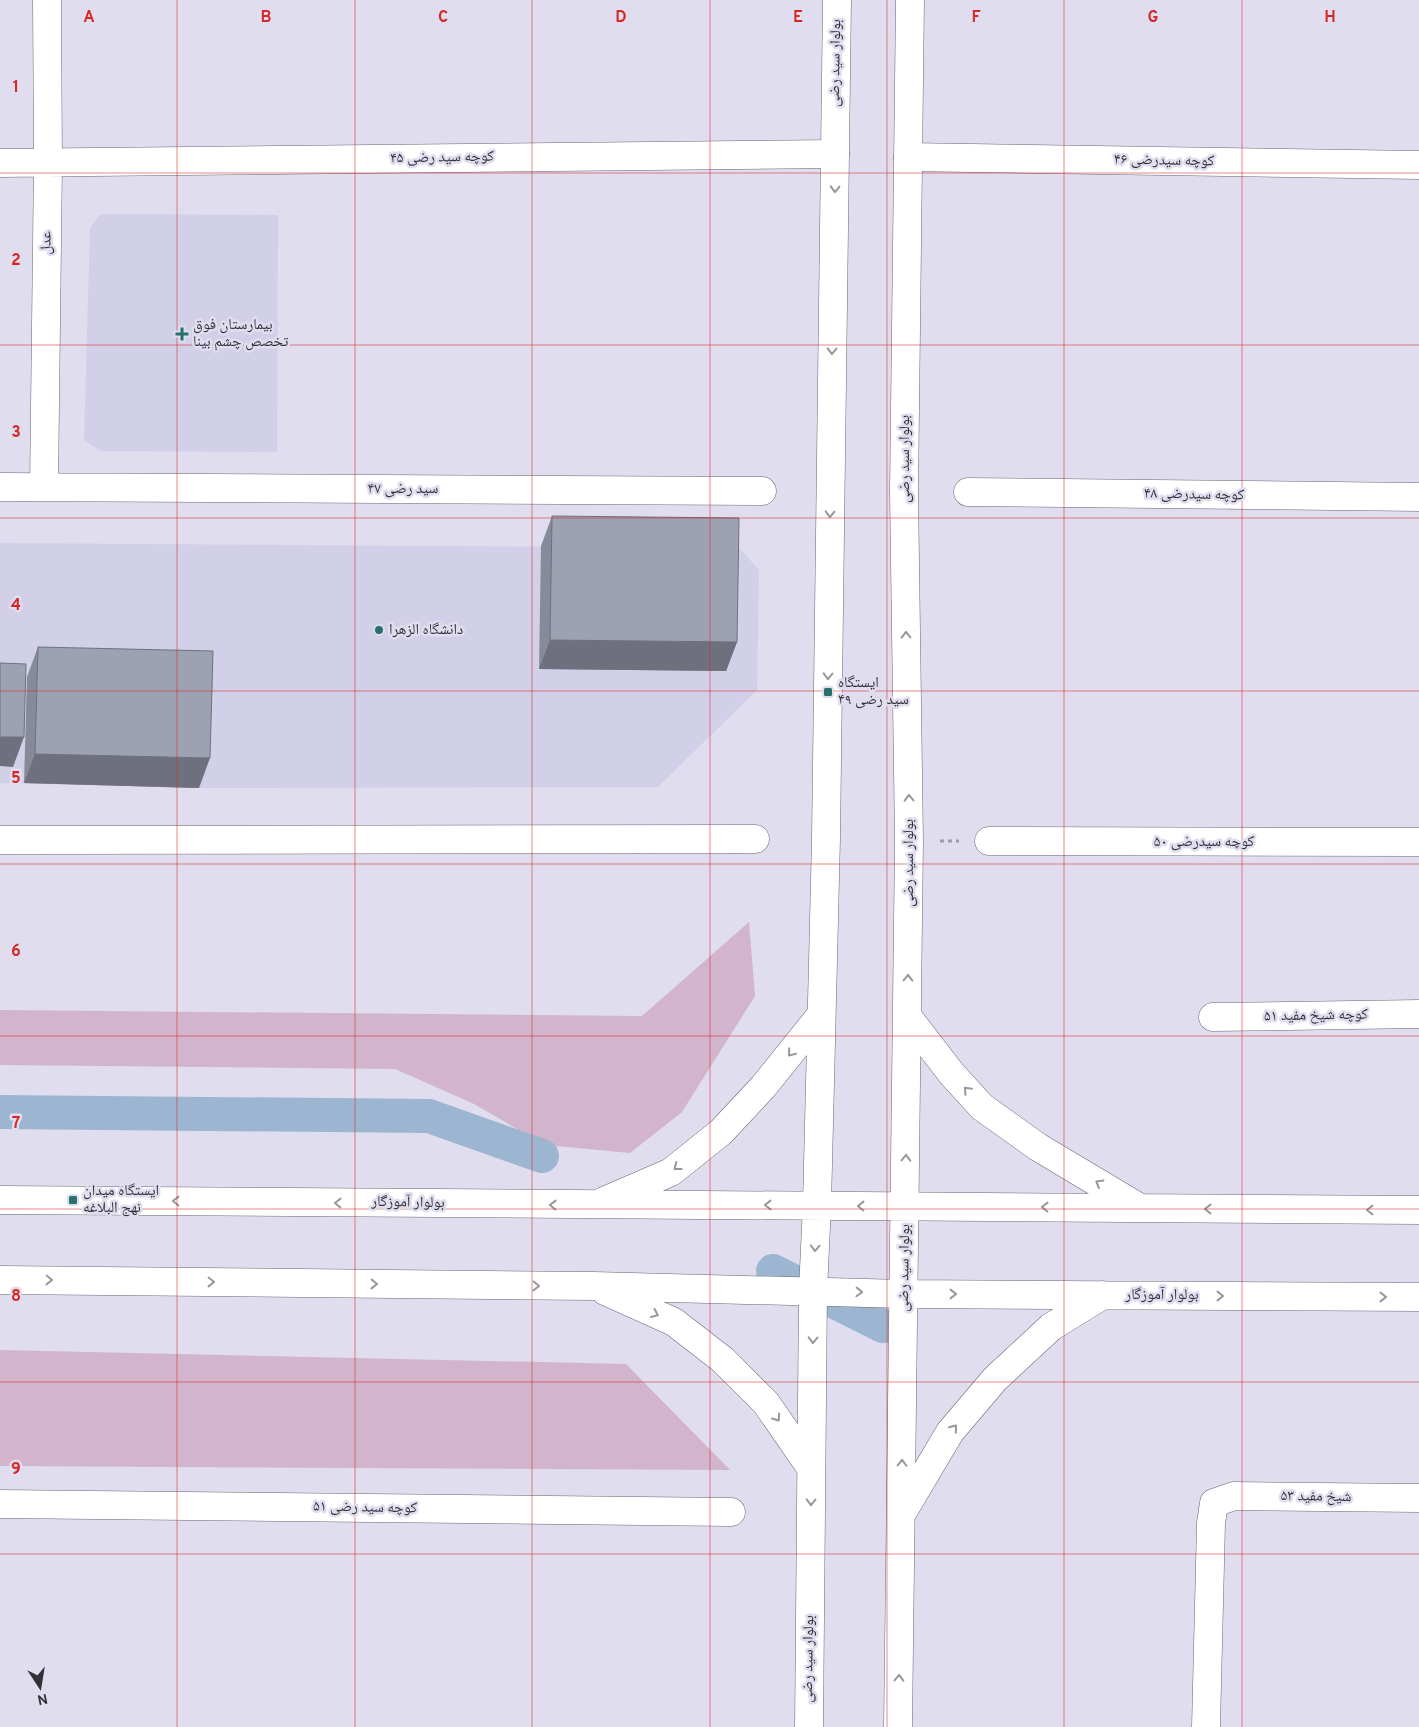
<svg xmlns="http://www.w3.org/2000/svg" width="1419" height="1727" viewBox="0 0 1419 1727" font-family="Overpass,'Noto Naskh Arabic',sans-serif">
<rect width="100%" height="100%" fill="#e0ddef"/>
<path fill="#d2cfe8" d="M101 214 278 215 277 452 101 451 84 440 90 228Z
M0 543 739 548 759 570 757 690 658 787 199 788 0 783Z"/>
<path fill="#d2b5cc" d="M749 922 755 996 682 1112 630 1153 545 1145 474 1104 395 1069 0 1065V1010L642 1016Z
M0 1350 626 1364 730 1470 0 1466Z"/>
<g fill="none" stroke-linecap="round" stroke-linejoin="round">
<path stroke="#9cb5d1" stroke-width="34" d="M0 1112 429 1116 542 1156
M773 1271 883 1326"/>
<defs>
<path id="minor" d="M908 157 1419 165
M0 163 835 154
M0 487 762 491
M44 487 48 163 47 0
M968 492 1419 497
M0 840 755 839
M989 841 1419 842
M1213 1017 1419 1014
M0 1504 731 1512
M1206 1727 1211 1523 1214 1503 1234 1496 1419 1498"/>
<path id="major" d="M908 1017 951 1073 982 1107 1038 1147 1140 1208
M0 1200 1419 1210
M604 1201 671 1172 721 1132 763 1087 821 1015
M0 1280 594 1286 904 1294 1419 1297
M605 1291 674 1322 723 1360 766 1403 811 1468
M902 1513 950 1432 995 1379 1051 1327 1103 1295
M809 1727 813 1291 817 1205 826 839 837 0
M898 1727 909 841 904 492 910 0"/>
</defs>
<use href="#minor" stroke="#686675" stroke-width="29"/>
<use href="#major" stroke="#686675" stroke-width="29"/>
<path stroke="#9e9caa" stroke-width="3" stroke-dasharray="4 4" stroke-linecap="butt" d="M940 841H959"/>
<use href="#minor" stroke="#fff" stroke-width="28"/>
<use href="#major" stroke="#fff" stroke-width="28"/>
</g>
<path fill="#878b99" d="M552 516 737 642 726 671 539 669 541 546Z
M38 647 199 788 24 783 27 677Z"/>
<path fill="#6e717d" d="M550 640 737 642 726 671 539 669Z
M0 737H24L13 767 0 766Z
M35 754 210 758 199 788 24 783Z"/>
<path fill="#9da2b2" stroke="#6e717d" d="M552 516 739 518 737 642 550 640Z
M38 647 213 651 210 758 35 754Z
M0 663 26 664 24 737H0Z"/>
<defs><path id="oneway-chevron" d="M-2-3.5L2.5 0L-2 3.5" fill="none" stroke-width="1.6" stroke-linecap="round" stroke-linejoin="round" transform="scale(1.25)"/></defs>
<g stroke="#98989c">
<use href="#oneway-chevron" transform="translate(835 189) rotate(91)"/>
<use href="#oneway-chevron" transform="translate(832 351) rotate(91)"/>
<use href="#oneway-chevron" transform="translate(830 514) rotate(91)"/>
<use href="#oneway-chevron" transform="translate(906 635) rotate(-91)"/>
<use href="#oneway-chevron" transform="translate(828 676) rotate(91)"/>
<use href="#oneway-chevron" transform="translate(909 798) rotate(-91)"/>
<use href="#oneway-chevron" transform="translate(908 978) rotate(-89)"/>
<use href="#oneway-chevron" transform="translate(791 1053) rotate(129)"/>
<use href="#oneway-chevron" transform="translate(967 1090) rotate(-133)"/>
<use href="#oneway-chevron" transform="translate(906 1158) rotate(-89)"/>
<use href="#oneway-chevron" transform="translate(677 1167) rotate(143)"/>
<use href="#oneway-chevron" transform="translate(1099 1183) rotate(-149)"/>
<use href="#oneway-chevron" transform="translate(176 1201) rotate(-179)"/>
<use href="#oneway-chevron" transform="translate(338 1203) rotate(-179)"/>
<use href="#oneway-chevron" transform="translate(553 1205) rotate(-179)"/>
<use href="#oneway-chevron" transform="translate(768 1205) rotate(180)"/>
<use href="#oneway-chevron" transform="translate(861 1206) rotate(-179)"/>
<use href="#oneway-chevron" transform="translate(1045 1207) rotate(-179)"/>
<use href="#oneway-chevron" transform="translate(1208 1209) rotate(-180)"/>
<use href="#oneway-chevron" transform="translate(1370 1210) rotate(-180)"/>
<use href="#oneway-chevron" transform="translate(815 1248) rotate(93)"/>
<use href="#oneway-chevron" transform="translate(49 1280) rotate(1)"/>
<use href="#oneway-chevron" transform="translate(211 1282) rotate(1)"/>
<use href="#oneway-chevron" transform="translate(374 1284) rotate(1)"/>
<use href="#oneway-chevron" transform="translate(536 1286) rotate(1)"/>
<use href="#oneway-chevron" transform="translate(859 1292) rotate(2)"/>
<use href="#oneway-chevron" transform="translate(953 1294)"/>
<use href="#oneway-chevron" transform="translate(1220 1296)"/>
<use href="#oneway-chevron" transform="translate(1383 1297)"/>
<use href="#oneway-chevron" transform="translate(655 1314) rotate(25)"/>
<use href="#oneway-chevron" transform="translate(813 1340) rotate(91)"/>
<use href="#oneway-chevron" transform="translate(777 1418) rotate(55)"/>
<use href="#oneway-chevron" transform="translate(954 1428) rotate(-51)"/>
<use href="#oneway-chevron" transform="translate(902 1463) rotate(-89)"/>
<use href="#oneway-chevron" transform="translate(811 1502) rotate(91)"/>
<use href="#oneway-chevron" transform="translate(899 1678) rotate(-89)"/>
</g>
<path fill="none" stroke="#d62828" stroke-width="1" stroke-opacity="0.55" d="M177 0V1727M355 0V1727M532 0V1727M710 0V1727M887 0V1727M1064 0V1727M1242 0V1727M0 173H1419M0 345H1419M0 518H1419M0 691H1419M0 864H1419M0 1036H1419M0 1209H1419M0 1382H1419M0 1554H1419"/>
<g fill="#26716d" stroke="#e0ddef" stroke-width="2">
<path d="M179.5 326.5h5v5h5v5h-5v5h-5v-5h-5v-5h5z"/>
<circle cx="379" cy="630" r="5"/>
<rect x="823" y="687" width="10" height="10" rx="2.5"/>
<rect x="68" y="1195" width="10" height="10" rx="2.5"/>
</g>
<g text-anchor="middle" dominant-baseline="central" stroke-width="5" stroke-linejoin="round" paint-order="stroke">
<g font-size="15" fill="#323138" stroke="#e0ddef">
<text transform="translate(836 63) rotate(-89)">بولوار سید رضی</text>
<text transform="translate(442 158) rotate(-1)">کوچه سید رضی ۴۵</text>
<text transform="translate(1164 161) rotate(1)">کوچه سیدرضی ۴۶</text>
<text transform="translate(47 243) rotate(-89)">عدل</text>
<text transform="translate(905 459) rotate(-90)">بولوار سید رضی</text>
<text x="403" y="489">سید رضی ۴۷</text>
<text transform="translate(1194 495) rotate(1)">کوچه سیدرضی ۴۸</text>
<text x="1204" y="842">کوچه سیدرضی ۵۰</text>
<text transform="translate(909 863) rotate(-90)">بولوار سید رضی</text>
<text transform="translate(1316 1016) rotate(-1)">کوچه شیخ مفید ۵۱</text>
<text transform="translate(408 1203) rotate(1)">بولوار آموزگار</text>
<text transform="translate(905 1268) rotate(-89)">بولوار سید رضی</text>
<text x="1162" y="1295">بولوار آموزگار</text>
<text transform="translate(1316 1497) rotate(1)">شیخ مفید ۵۳</text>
<text transform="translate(365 1508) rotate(1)">کوچه سید رضی ۵۱</text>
<text transform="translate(809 1659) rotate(-89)">بولوار سید رضی</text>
</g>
<g font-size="15" fill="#323138" stroke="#e0ddef" text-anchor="start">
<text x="193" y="325">بیمارستان فوق<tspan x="193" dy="17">تخصص چشم بینا</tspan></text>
<text x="389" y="630">دانشگاه الزهرا</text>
<text x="838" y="683">ایستگاه<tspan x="838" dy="17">سید رضی ۴۹</tspan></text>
<text x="83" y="1191">ایستگاه میدان<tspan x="83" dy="17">نهج البلاغه</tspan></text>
</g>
</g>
<g font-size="16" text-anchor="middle" font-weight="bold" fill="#d62828" stroke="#e0ddef" stroke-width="5" stroke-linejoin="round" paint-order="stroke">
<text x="89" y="22">A</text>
<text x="266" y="22">B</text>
<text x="443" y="22">C</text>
<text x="621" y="22">D</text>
<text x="798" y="22">E</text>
<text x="976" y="22">F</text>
<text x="1153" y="22">G</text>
<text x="1330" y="22">H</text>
<text x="16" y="92">1</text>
<text x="16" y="265">2</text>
<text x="16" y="437">3</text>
<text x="16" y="610">4</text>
<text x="16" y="783">5</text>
<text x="16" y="956">6</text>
<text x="16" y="1128">7</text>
<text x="16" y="1301">8</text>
<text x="16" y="1474">9</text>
</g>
<g transform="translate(40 1687) rotate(168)" stroke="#e0ddef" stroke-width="4" paint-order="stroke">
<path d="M0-4L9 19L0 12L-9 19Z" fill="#323138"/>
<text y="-8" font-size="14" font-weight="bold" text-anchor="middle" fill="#323138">N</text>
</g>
</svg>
